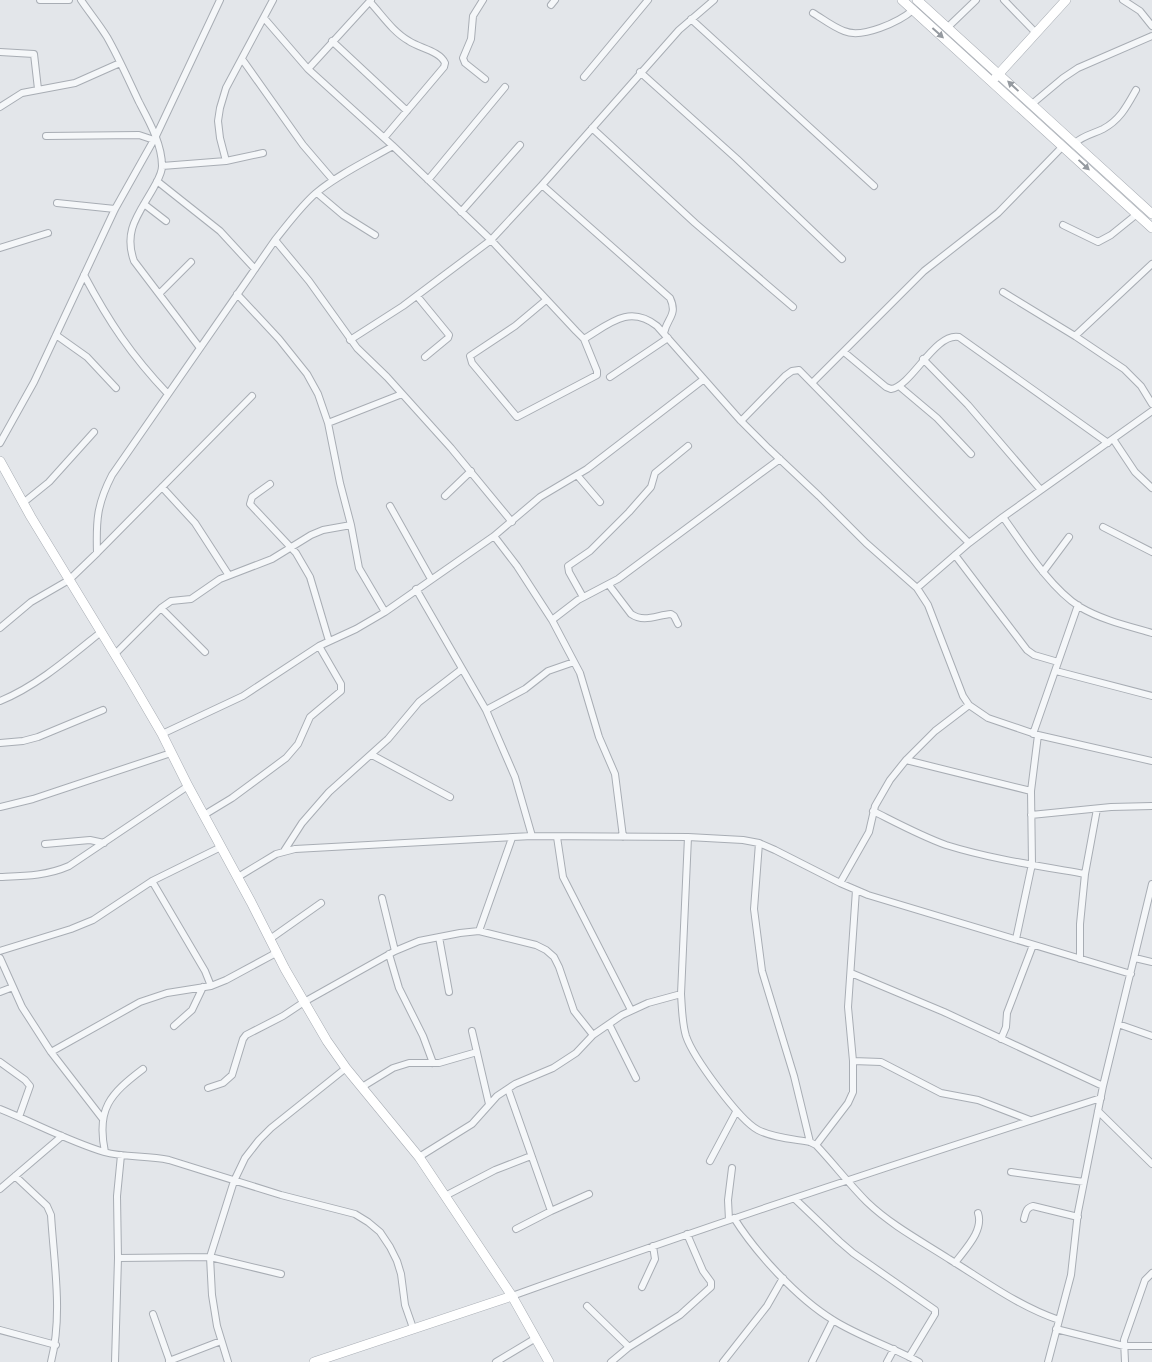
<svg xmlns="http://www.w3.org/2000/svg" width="1152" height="1362" viewBox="0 0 1152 1362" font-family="'Asap Condensed',sans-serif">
<rect width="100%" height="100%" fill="#e3e6ea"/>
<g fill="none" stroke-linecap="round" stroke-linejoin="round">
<defs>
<path id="street" d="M40 0H69
M81 0C89 12 99 24 107 37 119 58 129 81 139 102 149 121 162 144 162 166 162 174 157 181 154 187 139 214 123 230 134 261L200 348
M483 0 473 16 471 39 463 58 465 63 485 79
M1004 0 1036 33
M1123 0 1140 11 1152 26
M370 2C382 15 393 32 409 41 419 48 440 51 445 63L444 67 384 138
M551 5 555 0
M813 13C823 19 833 27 844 31 862 39 899 22 913 10
M264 18 308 69 393 146 491 240 576 331 584 339 597 371V375L517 417 472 363 470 356 515 326 546 300
M691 19 874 186
M948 27 976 0
M332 41 407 111
M0 52 34 54 38 89
M242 59 303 145 333 180
M308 69 371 0
M640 72 737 159 842 259
M584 77 648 0
M1032 104 1063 78 1078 68 1152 36
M0 107 22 93 75 83 120 63
M592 128 695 223 793 307
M46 136 139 135 154 140
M1075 143C1084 135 1093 134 1103 129 1120 120 1127 106 1136 90
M226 161 220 138 218 121 220 108 226 88 273 0
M162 166 226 161 263 153
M428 180 505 87
M157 181 220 231 255 269
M542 185 670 298C678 315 667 318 664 333
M317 193 343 215 375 235
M57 203 115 209
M144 204 166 221
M461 212 520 145
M1063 225 1098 242 1111 235 1137 214
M275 240 309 281 357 348 387 377 451 448 512 522
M0 248 48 233
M84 275C109 322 131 355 168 394
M1003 292 1075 336 1124 369 1141 386 1152 404
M159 294 191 262
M237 294 279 339 307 374 318 394 328 423 340 483 351 525 359 568 385 612
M417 296 449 335 448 338 425 357
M56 335 87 357 116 388
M1075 336 1152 264
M584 339C609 324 629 304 657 326L741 421 768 448 819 496 866 543 917 588 928 605 963 696 969 705 988 718 1038 735 1152 761
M350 340 403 306 491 240 542 185 679 30 714 0
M844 352 886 387 891 389C912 386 935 332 959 337L1108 443
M923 359 968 405 1040 489
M610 377 668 338
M812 383 924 271 998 213 1063 146
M899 386 937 418 971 454
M741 421 785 376 792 371 799 370 969 543
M328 423 402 394
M1113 439 1135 472 1152 488
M0 443 34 382 115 209 156 136 220 0
M577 475 600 502
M270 484 252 497 250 504 296 553 310 577 329 641
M162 487 195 523 228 574
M445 496 471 471
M23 503 49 482 94 432
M390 506 431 579
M1003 517C1023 545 1051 589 1080 607 1102 620 1128 626 1152 633
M1103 527 1152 552
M494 536 517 566 552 620 580 673 599 737 615 774 623 837
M97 553C96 520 97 504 112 475L275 240C288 224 301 206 316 193 339 174 367 161 393 146
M955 555 1027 650 1034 655 1058 662
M1043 572 1069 537
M609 585 631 614C644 623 657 615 671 614L674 616 678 624
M917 588 969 543 1003 517 1152 411
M416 589 486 710 515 777 532 836
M583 597 569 572 568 566 590 551 629 512 651 487 655 473 688 446
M161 608 205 652
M552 620 578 600 618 579 780 459
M0 628 31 602 69 580 97 553 252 396
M115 654 161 608 171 601 191 599 220 579 272 559 311 535 323 530 351 525
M1056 671 1152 696
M0 701C37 686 70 657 101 632
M486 710 525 689 548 671 574 662
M162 734 243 696 319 646 356 629 385 612 494 536 540 497 587 469 704 379
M1033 734 1078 605
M0 743 23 741 38 737 103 710
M372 755 450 797
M906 760 1031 791
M0 807 33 799 171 753
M873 811C897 823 921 836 946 845 991 859 1039 866 1085 874
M204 815 232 798 286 758 298 744 310 717 341 691V684L319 646
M1031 815 1111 807 1152 806
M557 837 563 877 631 1010
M688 837 681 994C682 1008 682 1023 686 1036 693 1057 739 1120 758 1130 774 1138 793 1139 810 1142L816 1145C834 1164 849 1184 867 1202 891 1225 921 1241 949 1259 985 1281 1018 1306 1059 1320
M759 843 754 909 762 971 794 1076 810 1142
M45 844 90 840 104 843
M284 851 302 823 329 792 388 739 419 702 462 669
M0 877C25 876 46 876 69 866L188 786
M238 877 276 854 295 849 532 836 688 837 743 840 759 843 775 850 840 883 868 895 1131 974
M152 881 205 971 211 986
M840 883 869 832 875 806 890 780 906 760 935 731 969 705
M382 898 395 951
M479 931 512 838
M439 937 449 992
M270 939 321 903
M1016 939 1032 864 1031 791 1038 735
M0 951 71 929 93 920 152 881 221 847
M389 954 399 988 423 1036 433 1063
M0 958 22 1007 51 1052 102 1118
M1135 958 1152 962
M1080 959V924L1085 874 1097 809
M851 973 944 1012 1103 1086
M0 992 13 987
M609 1024 636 1078
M1118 1024 1152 1036
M174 1026 192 1010 203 987
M472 1031 489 1104
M1001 1039 1006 1027 1007 1013 1033 945
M51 1052 140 1002 167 993 211 986 226 980 276 953
M853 1061 881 1062 941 1093 978 1100 1030 1120
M0 1062 25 1080 30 1086 19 1117
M362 1087 393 1068 409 1063H439L477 1052
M208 1088 223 1083 232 1075 243 1039 246 1035 283 1016 304 1002 395 951 419 941 460 933 479 931 536 945 546 950 554 957 559 967 574 1011 593 1035
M508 1089 551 1211
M0 1109C35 1123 68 1141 104 1152 125 1158 147 1155 169 1160L281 1195 355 1214 368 1222 380 1232 390 1247 397 1261 401 1274 405 1305 413 1328
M1098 1111 1152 1164
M816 1145 848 1103 853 1092V1061L848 1007 856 890
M105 1152C96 1109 110 1094 143 1069
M419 1157 472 1124 497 1096 515 1084 553 1068 576 1053 593 1035 622 1015 648 1003 681 994
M710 1161 736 1112
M1011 1172 1084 1182
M15 1176 47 1206 51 1215C54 1264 63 1314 51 1362
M0 1189 62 1136
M445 1196 495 1170 531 1156
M795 1199 839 1241 853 1253 935 1310V1314L909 1357
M734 1218C756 1253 797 1298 833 1320 858 1336 892 1347 919 1362
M1024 1219C1026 1212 1026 1208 1033 1206L1078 1217
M729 1220 728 1200 732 1168
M516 1229 551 1211 589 1194
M118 1258 210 1257 281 1274
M955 1263C965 1249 984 1231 978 1213
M642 1287 655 1259 653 1246
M512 1296C707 1226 903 1161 1101 1098
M587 1306 629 1347
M153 1314 170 1362
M1056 1329 1124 1346H1152
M0 1330 56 1345
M169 1361 221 1341
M115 1362 118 1258 117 1196 121 1155
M228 1362 217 1326 212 1295 210 1257 234 1181 245 1158 259 1140 271 1128 346 1068
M496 1362 536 1338
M611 1362 629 1347 680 1315 711 1287V1282L703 1271 687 1234
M723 1362 767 1306 783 1278
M812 1362 833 1320
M887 1362 894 1349
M1048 1362 1071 1275 1078 1212 1103 1086 1152 884
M1125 1362 1124 1340 1145 1280 1152 1273"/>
<path id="secondary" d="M902 0 1152 228
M917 0 1152 214
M996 77 1066 0
M0 461 31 517 131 681 162 734 188 786 251 902 285 969 327 1041 346 1068 419 1157 512 1296 549 1362
M314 1362 512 1296"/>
</defs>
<use href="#street" stroke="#a8adb4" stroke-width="8"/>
<use href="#secondary" stroke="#a8adb4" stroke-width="10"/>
<use href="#street" stroke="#f5f7f9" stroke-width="6"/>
<use href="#secondary" stroke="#fff" stroke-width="9"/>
</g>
<defs><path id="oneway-solid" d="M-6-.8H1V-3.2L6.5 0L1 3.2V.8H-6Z" transform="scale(1.25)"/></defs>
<g fill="#959aa0">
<use href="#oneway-solid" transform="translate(938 33) rotate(42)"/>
<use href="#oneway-solid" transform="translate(1013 86) rotate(-137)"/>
<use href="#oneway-solid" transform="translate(1084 165) rotate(43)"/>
</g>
</svg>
